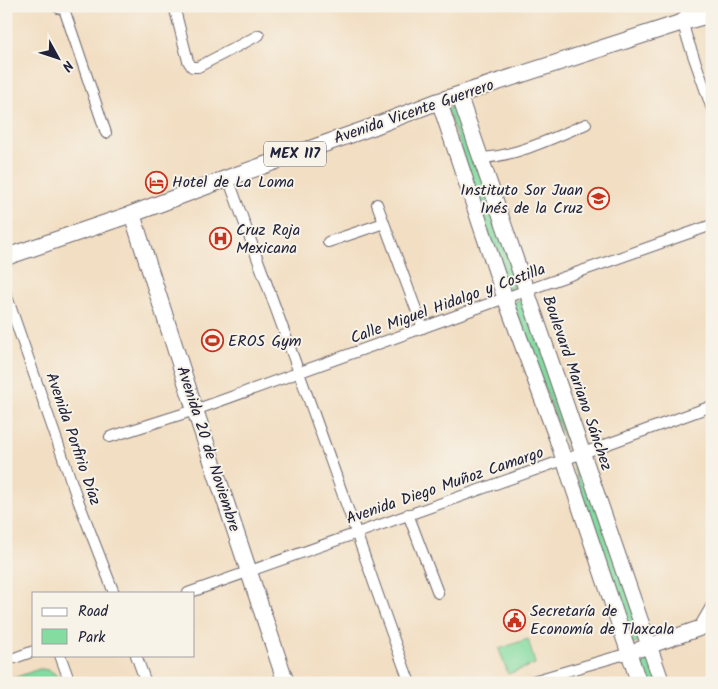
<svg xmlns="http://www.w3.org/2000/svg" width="718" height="689" viewBox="0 0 718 689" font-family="Kalam,sans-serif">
<rect width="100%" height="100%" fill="#f7f3e8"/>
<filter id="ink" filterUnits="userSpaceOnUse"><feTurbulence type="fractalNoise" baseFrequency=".02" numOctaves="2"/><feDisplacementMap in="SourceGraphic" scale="10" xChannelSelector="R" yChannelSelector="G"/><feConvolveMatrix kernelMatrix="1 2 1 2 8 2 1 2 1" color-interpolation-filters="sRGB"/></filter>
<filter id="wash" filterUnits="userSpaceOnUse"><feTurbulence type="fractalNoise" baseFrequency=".0096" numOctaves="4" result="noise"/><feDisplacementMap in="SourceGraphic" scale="20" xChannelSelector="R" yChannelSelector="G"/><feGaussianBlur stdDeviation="1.12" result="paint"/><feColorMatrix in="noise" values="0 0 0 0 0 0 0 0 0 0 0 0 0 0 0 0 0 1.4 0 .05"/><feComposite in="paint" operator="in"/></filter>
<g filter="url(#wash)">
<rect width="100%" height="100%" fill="#f2dec2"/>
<path fill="#84dca0" stroke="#537f6e" d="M459 105 488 188 476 192 447 109Z
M490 192 520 284 507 290 477 198Z
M526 297 577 445 568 448 511 303Z
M582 461 644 639 631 645 572 463Z
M528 639 535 664 508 674 499 649Z
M650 654 658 683H644L636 657Z
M39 669C50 669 56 672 60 683H6V681Z"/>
</g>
<g filter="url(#ink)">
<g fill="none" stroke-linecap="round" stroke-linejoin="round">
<defs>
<path id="street" d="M63 6 77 47 106 133
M174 6 188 61 192 67H198L259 35
M683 22 686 35 712 109
M481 158C517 156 553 138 586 124
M228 178C267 285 307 393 345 501 367 562 387 623 410 683
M377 204 423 328
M328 242 384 223
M6 294 76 495 114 593
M110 437 195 410 505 298 712 225
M408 514 438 593
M188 593 583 453 712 406
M698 629 712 605
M60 655 70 683
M136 655 146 683
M6 661 34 651
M526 683 629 653"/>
<path id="secondary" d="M60 6H63
M683 22 694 6
M459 95 662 683
M439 101 505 298 557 439 639 683
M640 649 712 624"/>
<path id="primary" d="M132 214 195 410 286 683
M6 257 132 214 228 178 372 127 439 101 683 22 712 14"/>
</defs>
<use href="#street" stroke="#6b646a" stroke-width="12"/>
<use href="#secondary" stroke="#6b646a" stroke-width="17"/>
<use href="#primary" stroke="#6b646a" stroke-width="18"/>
<use href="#street" stroke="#fff" stroke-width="10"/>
<use href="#secondary" stroke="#fff" stroke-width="15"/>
<use href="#primary" stroke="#fff" stroke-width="16"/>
</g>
</g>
<defs>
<symbol id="hotel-ring" viewBox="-11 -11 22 22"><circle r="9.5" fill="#f7f3e8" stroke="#c8321e" stroke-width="1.5"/><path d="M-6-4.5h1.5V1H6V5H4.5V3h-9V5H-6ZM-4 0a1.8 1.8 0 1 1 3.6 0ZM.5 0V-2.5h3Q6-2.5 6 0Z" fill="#c8321e"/></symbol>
<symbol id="university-ring" viewBox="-11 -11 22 22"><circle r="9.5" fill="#f7f3e8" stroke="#c8321e" stroke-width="1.5"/><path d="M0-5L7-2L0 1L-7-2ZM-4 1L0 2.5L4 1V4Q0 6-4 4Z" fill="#c8321e"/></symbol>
<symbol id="hospital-ring" viewBox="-11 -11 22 22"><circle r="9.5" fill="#f7f3e8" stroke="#c8321e" stroke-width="1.5"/><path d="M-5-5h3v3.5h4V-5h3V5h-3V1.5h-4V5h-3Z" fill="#c8321e"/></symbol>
<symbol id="stadium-ring" viewBox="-11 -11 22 22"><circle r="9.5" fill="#f7f3e8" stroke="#c8321e" stroke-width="1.5"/><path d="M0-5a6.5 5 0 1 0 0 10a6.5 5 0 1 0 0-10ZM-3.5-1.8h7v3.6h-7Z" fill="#c8321e"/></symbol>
<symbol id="civic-ring" viewBox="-11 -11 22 22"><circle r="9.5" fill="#f7f3e8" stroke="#c8321e" stroke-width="1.5"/><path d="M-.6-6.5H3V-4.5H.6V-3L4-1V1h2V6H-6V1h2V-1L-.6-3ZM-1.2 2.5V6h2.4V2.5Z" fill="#c8321e"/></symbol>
</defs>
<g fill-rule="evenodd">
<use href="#hotel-ring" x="144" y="170" width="25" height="25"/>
<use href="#university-ring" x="586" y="186" width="25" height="25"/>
<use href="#hospital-ring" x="208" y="226" width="25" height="25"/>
<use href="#stadium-ring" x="200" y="328" width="25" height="25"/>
<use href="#civic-ring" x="502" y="608" width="25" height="25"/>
</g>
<g text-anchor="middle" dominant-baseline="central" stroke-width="4" stroke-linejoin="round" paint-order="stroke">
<rect fill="#f7f3e8" stroke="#62616f" stroke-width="1" x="264" y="141.5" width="62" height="25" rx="4"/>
<g font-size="15" font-weight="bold" fill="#22223b">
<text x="295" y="154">MEX 117</text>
</g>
<g font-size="16" fill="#22223b" stroke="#f7f3e8">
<text transform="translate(414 112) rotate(-19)">Avenida Vicente Guerrero</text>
<text transform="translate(448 304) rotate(-20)">Calle Miguel Hidalgo y Costilla</text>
<text transform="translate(577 383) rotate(71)">Boulevard Mariano Sánchez</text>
<text transform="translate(73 439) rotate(71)">Avenida Porfirio Díaz</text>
<text transform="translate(208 449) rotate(72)">Avenida 20 de Noviembre</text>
<text transform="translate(445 486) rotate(-19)">Avenida Diego Muñoz Camargo</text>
</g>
<g font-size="16" fill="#22223b" stroke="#f7f3e8" text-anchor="start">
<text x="172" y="182">Hotel de La Loma</text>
<text x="583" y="190" text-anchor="end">Instituto Sor Juan<tspan x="583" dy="18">Inés de la Cruz</tspan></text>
<text x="236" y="230">Cruz Roja<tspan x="236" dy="18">Mexicana</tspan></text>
<text x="228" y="341">EROS Gym</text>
<text x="530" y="611">Secretaría de<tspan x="530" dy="18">Economía de Tlaxcala</tspan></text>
</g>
</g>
<rect width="718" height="689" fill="none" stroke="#f7f3e8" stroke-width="25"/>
<rect x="32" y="592" width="162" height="65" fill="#f7f3e8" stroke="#a29fa3"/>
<rect x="42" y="608" width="25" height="8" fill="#ffffff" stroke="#a29fa3"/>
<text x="78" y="616" font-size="15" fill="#22223b">Road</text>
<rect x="42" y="629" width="25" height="15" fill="#84dca0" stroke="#a29fa3"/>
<text x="78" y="642" font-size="15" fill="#22223b">Park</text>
<g transform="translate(58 58) rotate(130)" stroke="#f7f3e8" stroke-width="4" paint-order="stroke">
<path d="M0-4L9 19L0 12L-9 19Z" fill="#22223b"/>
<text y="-8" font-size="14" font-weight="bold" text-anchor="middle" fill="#22223b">N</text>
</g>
</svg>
